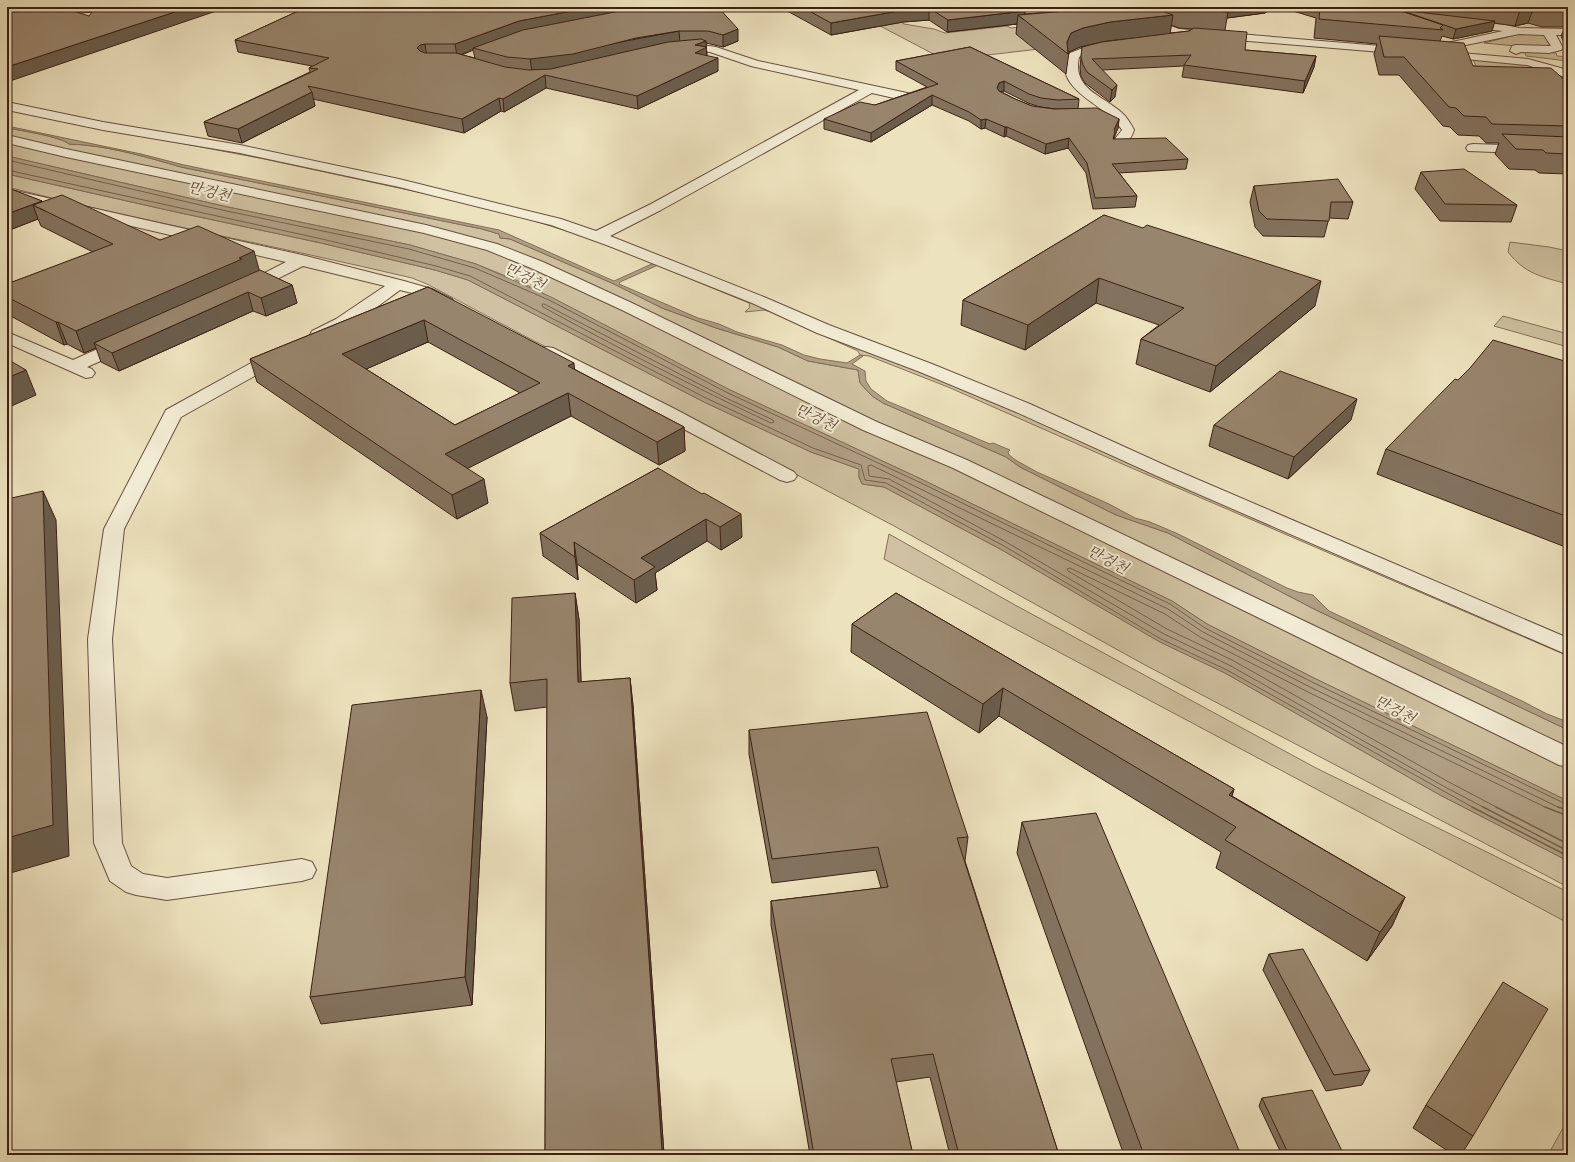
<svg xmlns="http://www.w3.org/2000/svg" width="1575" height="1162" viewBox="0 0 1575 1162" font-family="Vollkorn,'Noto Serif KR',serif">
<rect width="100%" height="100%" fill="#ede2be"/>
<filter id="stains"><feTurbulence type="fractalNoise" baseFrequency=".005" numOctaves="4"/><feColorMatrix values="0 0 0 0 .2 0 0 0 0 .09 0 0 0 0 .02 0 0 0 .5 -.17"/></filter>
<radialGradient id="worn" r=".72"><stop offset=".6" stop-color="#630" stop-opacity="0"/><stop offset="1" stop-color="#630" stop-opacity=".3"/></radialGradient>
<path fill="#cfc1a1" stroke="#86705b" d="M844 7H877L904 24 934 29 945 33 1007 26 1011 28 1028 26 1048 48 979 56 941 58Z
M1523 33H1538L1545 35 1550 46 1537 48 1484 43Z
M1527 50 1556 53 1557 56 1568 57V61L1526 56 1524 51Z
M1473 60C1504 60 1541 63 1568 78L1478 75 1479 71Z
M7 108 212 147 428 191 516 213 591 237 773 310 855 347 963 388 1114 456 1568 650V656L1127 466 948 387 869 356 860 355 858 351 771 312 764 310 745 312 750 307 749 303 596 240 492 208 264 159 7 110Z
M7 128C19 130 62 137 69 144 74 145 79 144 84 145 116 148 150 158 181 167L482 229 499 234 500 238 510 239 614 284 662 308 716 328 778 347 808 361 858 370 860 383 872 396 883 403 1006 457 1020 467 1116 515 1168 533 1316 610 1568 730V755L494 246 7 137Z
M7 140 491 247 1568 760V801L1316 679 1207 624 1172 601 921 479 730 390 523 283 476 264 410 245 223 206 7 156Z
M7 174 176 212 321 243 435 270 468 280 704 402 811 452 859 469V477L862 484 884 487 1002 550 1160 642 1225 673 1440 795 1568 861V887L1145 665 896 527 634 389 534 341 427 284 412 278C277 246 141 221 7 187Z
M1510 242 1549 247 1568 251V284C1542 277 1525 274 1508 252Z
M1503 316 1568 334V347L1494 326Z
M889 534 1015 605 1316 768 1568 892V923L884 559Z
M1568 1119V1155H1548Z"/>
<path fill="#b1a085" stroke="#826d58" d="M7 126 141 154 184 165 499 230 614 281 654 263 658 265 620 282 619 284 698 318 719 324 737 332 782 345 804 355 820 359 847 363 860 355 863 356 852 364 865 371 866 381 871 389 887 401 990 444 993 443 1010 450 1008 452 1009 455 1017 461 1037 472 1109 504 1135 518 1150 522 1176 533 1287 588 1298 592 1313 595 1329 611 1522 701 1547 714 1568 722V730L1316 610 1168 533 1116 515 1020 467 1006 457 883 403 872 396 860 383 858 370 808 361 778 347 716 328 662 308 614 284 510 239 500 238 499 234 482 229 181 167C150 158 116 148 84 145 79 144 74 145 69 144 62 137 19 130 7 128Z
M7 156 223 206 410 245 476 264 551 297 730 390 921 479 1172 601 1207 624 1316 679 1568 801V861L1440 795 1225 673 1160 642 1002 550 884 487 862 484 859 477V469L811 452 704 402 468 280 435 270 321 243 176 212 7 174Z"/>
<g fill="none" stroke-linecap="round" stroke-linejoin="round">
<path stroke="#76604d" stroke-width="1" d="M7 160 222 210 409 249 475 268 549 300 728 393 919 482 1170 604 1205 628 1314 683 1568 805
M7 170 322 239 436 266 470 276 706 398 813 448 861 465 865 480 886 483 1004 546 1161 639 1227 670 1474 808
M544 304 726 398 773 420 774 422 771 423C694 387 618 348 543 307L542 305Z
M1485 808 1445 787 1229 665 1164 634 1006 542 889 479 869 476 868 466 871 465 1168 609 1203 632 1312 688 1560 808
M1498 808 1447 781 1232 660 1167 629 1068 571 1067 569 1070 568 1165 614 1200 637 1310 693 1547 808"/>
<path stroke="#76604d" stroke-width="1.5" d="M1472 807 1568 856
M1483 807 1568 851
M1496 807 1568 844
M1545 807 1568 816
M1558 807 1568 810"/>
<defs>
<path id="street" d="M1125 7H1137L1165 24 1179 29 1405 48 1411 51 1405 54 1177 35 1157 28Z
M1463 21 1506 25 1519 28 1568 29V35H1556L1563 48 1561 50 1549 53 1521 52 1516 54 1510 51 1512 46 1516 45 1551 46 1544 35 1519 34 1442 50 1438 49 1436 47 1438 45 1503 31 1459 26 1458 24Z
M693 44 716 47 758 61 907 93 911 94 913 97 911 100 907 101 872 93 661 210 610 236 764 297 829 325 932 364 1030 404 1171 468 1568 638V655L1157 476 1016 412 920 372 817 333 752 303 609 246 551 225 399 187 240 153 103 130 7 110V102L103 122 240 145 399 179 561 219 596 231 651 204 859 90 751 66 710 52 693 50 676 52 670 49 676 46Z
M1110 44 1116 47 1114 49 1086 54 1079 57C1072 89 1102 95 1121 112 1127 117 1131 124 1134 130 1131 139 1127 145 1116 143L1114 140 1122 130C1119 126 1116 121 1112 118 1096 102 1050 83 1070 53L1083 48Z
M1439 51 1528 59 1568 70V78L1527 65 1435 56 1433 54 1435 52Z
M7 135 66 149 426 225 497 244 543 262 634 304 877 422 967 460 1568 747V767L1559 765 953 468 863 430 622 310 531 268 487 250 424 233 66 157 7 143Z
M1473 144 1568 147V155L1468 151 1466 148 1468 145Z
M7 189 302 255 404 281 432 289 452 299 454 302 452 305 446 307 440 305 420 295 400 290C385 301 334 340 318 340 316 340 314 339 312 339L310 335 312 331 336 319 385 286 303 266 251 292 245 294 239 292 237 289 239 286 286 262 7 197Z
M7 332 73 360 120 339 126 338 132 339 135 343 132 347 87 367 92 369 95 373 92 377 86 378 7 343Z
M547 347 553 348 673 408 794 472 797 476 794 480 787 482 780 480 659 416 541 356 538 352 541 348Z
M279 350 285 351 288 355 285 359 181 417 124 529 112 639 122 843 131 866 143 874 167 878 302 859 312 862 316 870 312 878 302 881 167 900 136 895 126 892 110 881 94 843 88 639 104 529 166 410 273 351Z"/>
<path id="secondary" d="M59 7H149L144 10 7 15V9Z"/>
</defs>
<use href="#street" stroke="#68503f" stroke-width="2"/>
<use href="#secondary" stroke="#3c2015" stroke-width="2"/>
<use href="#street" fill="#f3ecd5" fill-rule="evenodd"/>
<use href="#secondary" fill="#f3ecd5" fill-rule="evenodd"/>
</g>
<path fill="#83725e" stroke="#3c2015" fill-rule="evenodd" d="M238 7H736L721 10 738 41 723 47 706 43 707 55 718 71 638 109 546 88 504 112 501 111 464 133 313 99 315 106 242 143 208 136 204 122 310 72 309 68 312 66 238 52 235 40 305 8 239 10ZM473 50 475 58 462 55Z
M780 7H1018L1025 11V14L1093 9 1090 7H1272L1265 13 1227 18 1225 30 1245 50 1316 56 1314 67 1303 93 1182 77 1184 66 1102 70 1115 97 1110 102 1085 83 1081 76 1080 68 1082 47 1086 46 1080 47 1069 52 1066 74 1016 34 1017 24 947 32 929 20 903 22 831 35ZM1171 25 1179 28 1193 29 1189 31 1170 33Z
M1280 7H1568V51L1561 36 1565 27H1542L1528 23 1515 26 1494 23 1492 31 1453 39 1442 36 1440 41 1473 66 1568 83V174L1539 173 1535 170 1509 169 1495 154 1499 143H1486L1479 136 1458 135 1450 127 1443 126 1399 75H1379L1374 54 1377 44 1314 38 1316 18Z
M970 47 1079 99 1078 109H1056L1040 107 1028 103 1004 91H1000L1015 99 1032 106 1054 109 1119 119 1118 128 1115 135 1114 139 1188 159 1186 169 1119 173 1137 196 1135 207 1093 209 1086 173 1068 148 1045 154 1006 136 1004 137 985 128 981 129 969 121 932 105 871 142 824 129V119L875 105 927 87 896 70V61Z
M1421 172 1517 205 1511 222 1440 221 1415 189Z
M1254 186 1353 202 1348 219 1329 218 1324 237 1263 236 1255 227 1250 202Z
M7 188 42 201V202L160 240 259 270 292 285 297 303 266 316 253 311 119 371 101 362 96 348 84 353 67 344 64 345 7 314V284L93 252 41 226 38 219 7 231Z
M1104 215 1315 306 1210 392 1136 364 1141 339 1159 325 1096 303 1025 350 961 325 963 300Z
M428 287 574 369 684 427 685 451 659 465 571 416 467 468 488 503 457 519 257 382 250 359ZM428 342 520 393 455 425 366 369Z
M1568 362V548L1377 474 1386 449 1458 380Z
M1351 420 1288 479 1209 446 1214 425Z
M658 468 742 537 721 550 707 541 655 573 657 590 636 603 577 564 578 580 543 556 540 533Z
M575 593 579 620 581 682 630 678 633 706 664 1155H545L547 707 515 711 510 683Z
M896 593 1234 789 1232 796 1405 897 1392 926 1367 961 1216 868 1221 852 999 716 979 733 851 652 852 624Z
M487 717 472 1005 321 1024 310 997Z
M749 730 968 837 965 861 1059 1155H950L930 1077 896 1082 913 1155H810L771 925V901L881 888 876 870 772 883 749 754Z
M1022 822 1241 1155H1124L1017 853Z
M1269 954 1370 1070 1362 1085 1326 1091 1263 970Z
M1262 1098 1344 1155H1282L1259 1106Z
M1426 1105 1473 1136 1461 1155H1454L1413 1128Z"/>
<path fill="#6a5d4c" stroke="#3c2015" d="M190 7H228L7 82V67Z
M593 7H653L473 48V50L457 56 455 44 519 21Z
M712 7H736L712 11Z
M1208 7H1272L1265 13 1227 18 1228 12Z
M1521 7H1534L1528 23 1515 26Z
M929 8V20L903 22 831 35V23L904 10Z
M1025 11 1024 20 1018 15 1017 24 947 32 948 20Z
M1173 15 1170 34 1107 41 1080 47 1069 52 1068 54 1067 42 1071 33 1083 28 1110 22Z
M1495 21 1492 31 1453 39 1456 29Z
M738 29V41L723 47V35Z
M679 31 680 43 574 67 532 72 530 59Z
M706 41 707 60 695 65V45Z
M425 44 427 57 420 61 417 48 420 45Z
M1316 56 1314 67 1303 93 1305 81Z
M718 58V71L638 109 637 96Z
M545 75 546 88 504 112 503 99Z
M1004 81V91L998 92 997 88 999 83Z
M1117 85 1115 97 1110 102 1112 90Z
M312 92 315 106 242 143 238 129Z
M932 95V105L871 142V133Z
M499 98 501 111 464 133 462 119Z
M986 119 985 128 981 129V120Z
M1119 119 1118 128 1115 135 1114 142 1112 140 1114 130Z
M1005 127H1007L1006 136 1004 137Z
M1069 138 1068 148 1045 154 1046 144Z
M42 201 45 211 33 205 38 219 7 231V214Z
M254 251 260 273 94 343 96 348 84 353 76 331Z
M1099 278 1096 303 1025 350 1028 325Z
M1321 281 1315 306 1210 392 1216 366Z
M292 285 297 303 266 316 261 298Z
M248 292 253 311 119 371 112 353Z
M424 320 428 342 348 377 342 354Z
M56 322H58L67 344 64 345Z
M574 363 576 385 568 366Z
M26 370 36 395 7 408V378Z
M568 393 571 416 449 478 445 454Z
M1357 399 1351 420 1288 479 1294 457Z
M684 427 685 451 659 465 657 442Z
M484 479 488 503 457 519 452 495Z
M43 491 56 520 69 856 7 874V838Z
M741 514 742 537 721 550 720 527Z
M706 519 707 541 655 573 657 590 636 603 634 580 641 558Z
M574 542 577 564 578 580 575 557Z
M575 593 579 620 582 711 578 682Z
M630 678 633 706 664 1155H663L662 1151Z
M1003 688 999 716 979 733 983 704Z
M481 690 487 717 472 1005 465 977Z
M1234 789 1225 818 1229 795Z
M1405 897 1392 926 1367 961 1380 932Z"/>
<path fill="#98856d" stroke="#3c2015" fill-rule="evenodd" d="M96 7H190L7 67V12L70 10 89 16Z
M307 7H593L519 21 455 44H425L420 45 417 48 420 51 425 53H456L505 67 529 70 551 69 668 42 701 39 706 41 695 45 707 47 695 53 718 58 637 96 545 75 503 99 499 98 462 119 308 86 312 92 238 129 204 122 318 69 309 68 329 58 235 40Z
M640 7H718L738 29 723 35 708 31H679L636 38 573 54 530 59 507 57 473 48 523 30Z
M802 7H1018L1025 11 948 20 929 8 904 10 831 23Z
M1113 7H1154L1159 10 1173 15 1110 22 1083 28 1071 33 1067 42 1068 54 1018 15Z
M1178 7H1218L1228 12 1183 9Z
M1320 7H1389L1443 25 1440 28 1443 30 1319 19Z
M1544 7H1568V9L1548 8Z
M1400 10 1495 21 1456 29Z
M1194 28 1247 32 1245 50 1316 56 1305 81 1184 65 1191 55 1092 59 1117 85 1112 90 1087 72 1083 65 1081 57 1082 47 1102 42 1189 31Z
M1379 36 1464 43 1473 66 1551 68 1568 83V126L1492 124 1486 117 1464 116 1456 108 1449 107 1404 57H1384Z
M970 47 1079 99 1058 100 1041 98 1029 94 1004 81 999 83 997 88 999 91 1015 99 1032 106 1054 109 1097 108 1119 119 1114 130 1115 132 1113 139 1166 138 1188 159 1112 164 1137 196 1095 198 1087 163 1069 138 1046 144 1007 127H1005L986 119 981 120 969 112 932 95 871 133 824 119 860 102 875 105 938 84 896 61Z
M1502 134 1568 137V154L1546 153 1543 150 1516 149Z
M1464 169 1517 205 1445 204 1421 172Z
M1338 179 1353 202H1331L1329 221 1267 219 1259 211 1254 186Z
M7 188 11 189 42 201 7 214Z
M62 195 160 240 198 226 254 251 239 258 242 259 76 331 58 322H56L7 297V284L113 244 33 205Z
M1104 215 1143 228 1147 225 1321 281 1216 366 1141 339 1184 308 1099 278 1028 325 963 300Z
M260 270 292 285 261 298 248 292 112 353 94 343Z
M428 287 574 363 568 366 684 427 657 442 568 393 445 454 484 479 452 495 250 359ZM424 320 540 383 455 425 342 354Z
M1493 340 1568 362V517L1386 449 1455 379 1458 380 1470 368Z
M7 359 26 370 7 378Z
M1280 371 1357 399 1294 457 1214 425Z
M658 468 702 494 704 493 741 514 720 527 706 519 641 558 655 567 634 580 574 542 575 557 540 533Z
M43 491 53 825 7 838V499Z
M575 593 578 682 630 678 662 1151 639 1154V1155H545L547 679 510 683 512 598Z
M896 593 1234 789 1229 795 1405 897 1380 932 1225 840 1236 827 1003 688 983 704 852 624Z
M481 690 465 977 310 997 352 705Z
M927 712 968 837 957 838 1059 1155H959L933 1054 891 1059 913 1155H814L771 901 888 887 878 847 772 859 749 730Z
M1096 813 1241 1155H1144L1022 822Z
M1303 949 1370 1070 1334 1075 1269 954Z
M1503 982 1548 1009 1473 1136 1426 1105Z
M1312 1090 1344 1155H1289L1262 1098Z"/>
<g text-anchor="middle" dominant-baseline="central" stroke-width="4" stroke-linejoin="round" paint-order="stroke">
<g font-size="15" font-style="italic" fill="#654d3c" stroke="#f3ecd5">
<text transform="translate(209 193) rotate(13)">만겅천</text>
<text transform="translate(524 278) rotate(26)">만겅천</text>
<text transform="translate(815 419) rotate(26)">만겅천</text>
<text transform="translate(1107 561) rotate(28)">만겅천</text>
<text transform="translate(1394 711) rotate(28)">만겅천</text>
</g>
</g>
<rect width="1575" height="1162" fill="none" stroke="#ede2be" stroke-width="24"/>
<rect x="8" y="8" width="1559" height="1146" fill="none" stroke="#3c2015" stroke-width="2"/>
<rect x="12" y="12" width="1551" height="1138" fill="none" stroke="#3c2015"/>
<rect width="100%" height="100%" filter="url(#stains)"/>
<rect width="100%" height="100%" fill="url(#worn)"/>
</svg>
